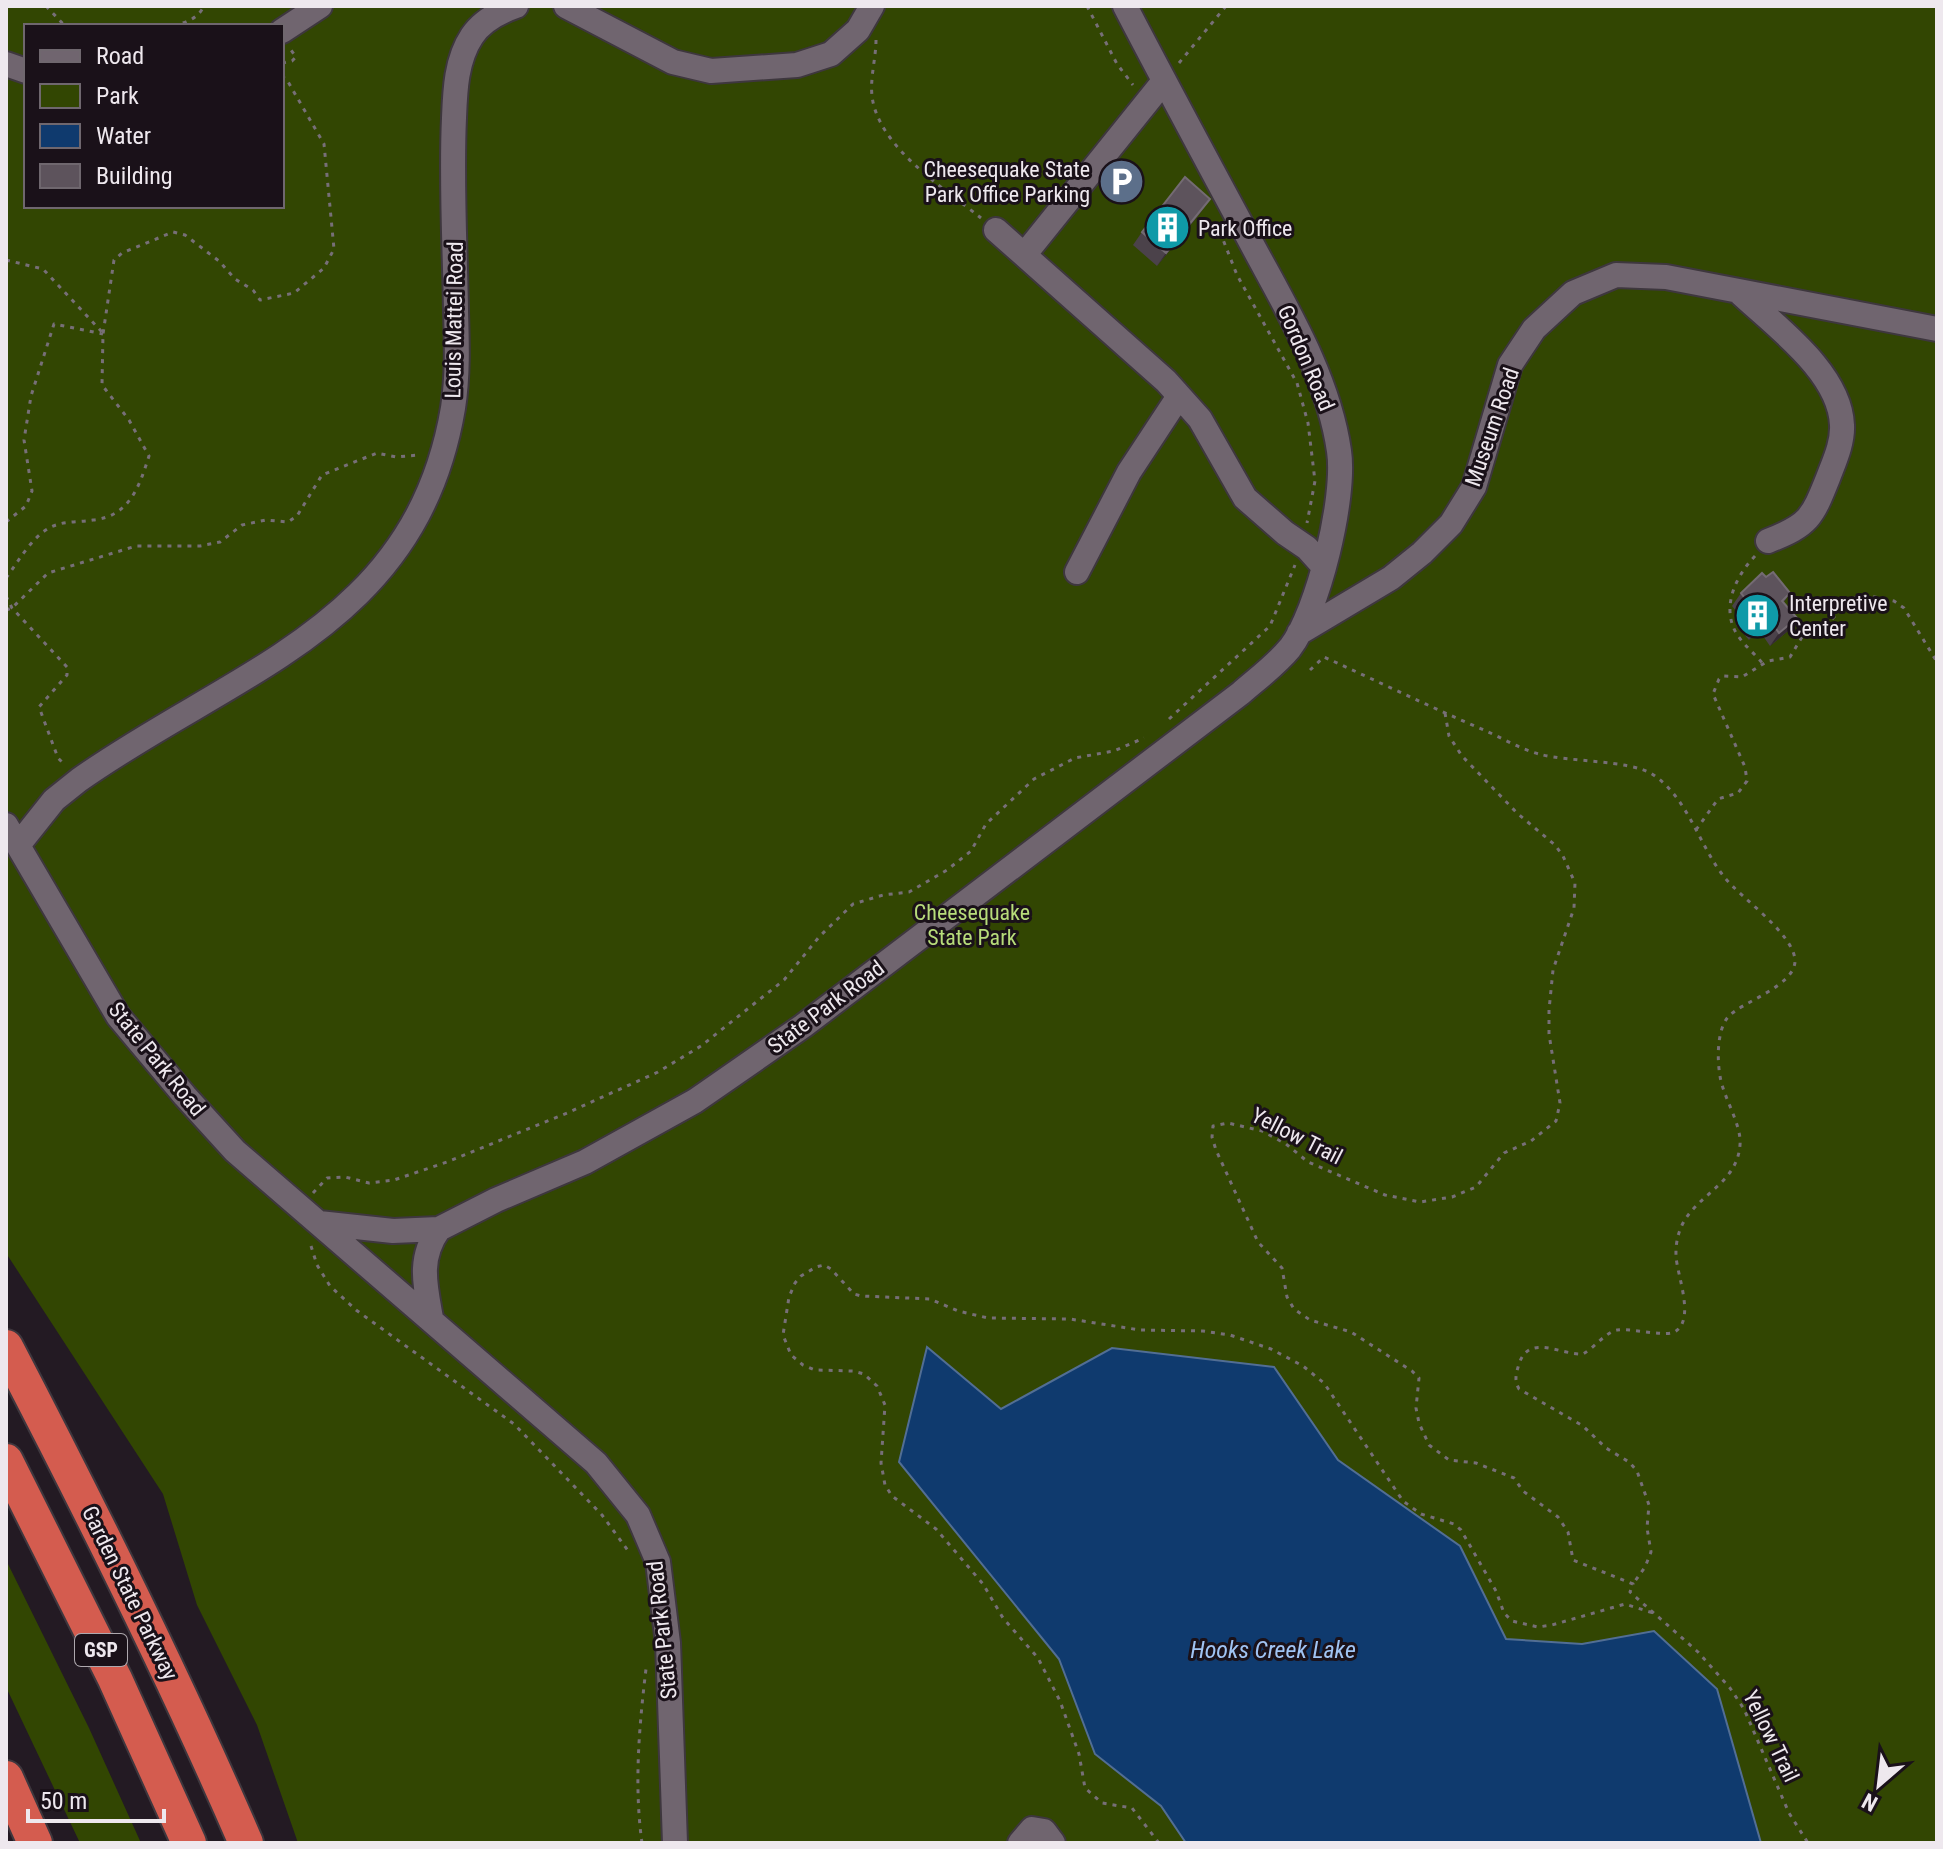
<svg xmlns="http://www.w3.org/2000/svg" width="1943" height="1849" viewBox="0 0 1943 1849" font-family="'Roboto Condensed',sans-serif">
<rect width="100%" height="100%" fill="#231a23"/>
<path fill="#324602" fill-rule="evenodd" d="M6 6H1937V1843H298L257 1725 197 1605 163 1494 6 1253ZM26 26H282V206H26Z
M6 1560 89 1728 141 1843H80L6 1687Z"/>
<path fill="#0f3a6e" stroke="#526e94" stroke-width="2" d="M927 1347 1001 1409 1112 1348 1274 1367 1338 1460 1460 1546 1506 1639 1582 1644 1654 1631 1717 1689 1761 1843H1186L1161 1806 1095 1754 1059 1659 899 1462Z"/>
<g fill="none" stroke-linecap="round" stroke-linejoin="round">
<defs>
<path id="minor" d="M566 6 673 62 711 71 797 65 831 54 858 30 872 6
M282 31 320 6
M6 64 26 71
M996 230 1166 381 1200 419 1245 498 1285 533 1307 548 1324 567
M1025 254 1164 81
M1739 292C1775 326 1840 372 1842 425 1843 443 1834 462 1828 478 1812 518 1809 525 1768 541
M1077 572 1129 472 1179 396
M1299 633 1391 578 1422 553 1451 524 1474 487 1510 365 1534 329 1573 293 1616 275 1666 277 1937 329
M6 825 118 1016 185 1096 235 1151 596 1463 638 1515 658 1562 668 1643 675 1843
M19 844 54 800 79 780C236 669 416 626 453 408 458 376 457 343 456 311 455 247 451 182 454 118 455 91 456 60 472 36 482 21 499 12 516 6
M319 1223 393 1231 439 1229 496 1200 585 1162 695 1101 803 1026 1241 693C1257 679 1276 665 1290 648 1318 612 1346 497 1339 451 1328 374 1283 303 1247 235 1206 159 1165 83 1125 6
M431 1318C425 1285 418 1258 439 1229
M1020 1843 1032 1829 1044 1831 1053 1843"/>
<path id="highway" d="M6 1347C91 1510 173 1674 246 1843
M6 1461 115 1679 189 1843
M6 1778 35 1843"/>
</defs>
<use href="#minor" stroke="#3e373e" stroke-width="28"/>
<use href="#highway" stroke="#3e373e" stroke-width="38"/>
<path stroke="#776f77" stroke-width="3" stroke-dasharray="4 6" stroke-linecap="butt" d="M46 6 65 26
M1087 6 1117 64 1133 85
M123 26C148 25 191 33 204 6
M876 40C876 58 870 77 872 96 878 147 944 188 981 218
M282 63 292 61 296 57 291 50
M1179 63 1226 6
M1220 232 1237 275 1297 383 1308 423 1315 481 1307 523
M6 260 43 269 102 332
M6 522 26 506 32 491 24 440 31 396 54 324 103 334
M1755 556C1735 577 1720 609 1738 636 1745 646 1756 655 1764 665
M6 578C19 561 34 532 56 525 67 521 81 522 93 520 130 516 139 487 149 456L129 420 102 385 103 334 114 260 122 253 173 232 185 235 219 261 235 279 253 290 260 300 294 293 324 268 334 249 324 144 287 80 282 76
M6 596 12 608 67 667V675L39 707 58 758 64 764
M6 610 12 608 48 573 136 546H200L220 542 242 525 266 520 288 522 297 516 322 475 377 453 396 457 419 455
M1310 670 1324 657C1377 681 1430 707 1484 730 1502 738 1520 749 1539 754 1567 762 1630 760 1652 774 1688 797 1699 846 1725 878 1741 898 1793 933 1795 960 1796 986 1741 1002 1728 1017 1717 1030 1717 1059 1720 1076 1723 1097 1742 1125 1740 1145 1736 1195 1674 1196 1676 1256 1677 1275 1695 1318 1676 1331 1668 1338 1634 1328 1617 1330 1606 1332 1594 1348 1583 1354 1560 1355 1529 1333 1519 1364 1516 1374 1514 1380 1519 1389L1583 1426 1606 1448 1629 1462 1637 1471 1649 1505 1647 1528 1651 1552 1645 1567 1633 1584
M1445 713 1449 736 1462 756 1517 813 1555 845 1563 856 1575 883 1574 908 1553 970 1549 1010V1034L1560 1103 1556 1121 1531 1141 1504 1153 1476 1187 1452 1197 1420 1202 1385 1195 1308 1162 1286 1144 1262 1131 1228 1123 1213 1126 1212 1137 1216 1150 1258 1242 1282 1268 1287 1297 1294 1309 1310 1320 1351 1332 1412 1371 1419 1378 1416 1408 1419 1423 1429 1445 1449 1460 1476 1463 1514 1478 1523 1491 1558 1517 1568 1532 1573 1560 1633 1584 1630 1592 1698 1652 1730 1688 1744 1709 1789 1813 1808 1843
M1169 719 1270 626 1295 565
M1696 830 1718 799 1738 793 1747 781 1745 767 1713 694 1719 679 1724 676 1742 677 1768 661 1790 657 1805 632 1831 620 1848 602 1858 596H1870L1894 601 1904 608 1937 662
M313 1193 327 1178 345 1177 369 1183 394 1180 447 1162 567 1113 658 1072 701 1046 784 980 819 937 853 904 883 895 909 892 947 870 971 851 986 824 1034 779 1075 758 1114 751 1144 738
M311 1246 317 1265 330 1286 356 1310 514 1424 602 1515 629 1552
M642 1843C634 1786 639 1727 646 1669
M1159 1843 1132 1808 1102 1803 1085 1788 1079 1754 1060 1701 1038 1658 1003 1618 983 1584 936 1529 892 1496 885 1485 881 1463 885 1405 877 1386 864 1374 853 1371 815 1370 803 1365 791 1355 783 1335 789 1297 795 1283 801 1276 816 1267 824 1265 831 1269 854 1294 861 1296 930 1299 958 1311 988 1318 1070 1319 1140 1330 1203 1331 1230 1335 1271 1349 1303 1366 1324 1383 1403 1501 1421 1514 1454 1524 1461 1530 1496 1591 1504 1613 1512 1621 1538 1627 1552 1625 1625 1604 1653 1613"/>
<use href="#minor" stroke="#70656f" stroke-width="24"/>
<use href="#highway" stroke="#d45c4f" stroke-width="34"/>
</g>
<path fill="#4b424a" d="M1201 212 1157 266 1133 245 1142 232Z
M1766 577 1790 593 1784 602 1797 618 1788 631 1770 646 1759 630 1749 640 1736 625 1741 617 1732 606 1741 593Z"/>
<path fill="#342a33" d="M1210 199 1201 212 1157 266 1166 253Z
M1768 617 1759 630 1749 640 1758 627Z
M1797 618 1788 631 1770 646 1779 633Z"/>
<path fill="#5d535c" stroke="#746b73" stroke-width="2" d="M1185 177 1210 199 1166 253 1142 232Z
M1773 572 1790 593 1782 601 1797 618 1779 633 1768 617 1758 627 1745 612 1751 606 1741 593 1762 573 1766 577Z"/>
<defs>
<symbol id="parking-disc" viewBox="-11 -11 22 22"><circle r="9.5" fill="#5c6f8a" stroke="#1a1119"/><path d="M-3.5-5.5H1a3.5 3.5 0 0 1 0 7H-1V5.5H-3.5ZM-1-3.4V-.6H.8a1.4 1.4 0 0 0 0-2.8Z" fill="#fff"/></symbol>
<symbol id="building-disc" viewBox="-11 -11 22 22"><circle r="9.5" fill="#0f9aa8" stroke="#1a1119"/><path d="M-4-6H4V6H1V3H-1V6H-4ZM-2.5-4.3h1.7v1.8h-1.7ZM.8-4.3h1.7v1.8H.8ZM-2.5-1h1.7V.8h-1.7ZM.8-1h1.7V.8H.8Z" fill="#fff"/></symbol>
</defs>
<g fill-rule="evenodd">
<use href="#parking-disc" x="1096" y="156" width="51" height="51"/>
<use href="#building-disc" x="1142" y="202" width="51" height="51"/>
<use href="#building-disc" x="1732" y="590" width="51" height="51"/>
</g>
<g text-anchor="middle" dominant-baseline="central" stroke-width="6" stroke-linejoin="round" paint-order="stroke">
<rect fill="#1a1119" stroke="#aea8ae" stroke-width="2" x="75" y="1634" width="52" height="32" rx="6"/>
<g font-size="20" font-weight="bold" fill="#eee8ee">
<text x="101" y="1650">GSP</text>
</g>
<g font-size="22" fill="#eee8ee" stroke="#1a1119" text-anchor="start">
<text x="1090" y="169" text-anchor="end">Cheesequake State<tspan x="1090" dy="25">Park Office Parking</tspan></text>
<text x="1198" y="228">Park Office</text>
<text x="1789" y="603">Interpretive<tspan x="1789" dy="25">Center</tspan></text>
</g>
<g font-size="22" fill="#eee8ee" stroke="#1a1119">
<text transform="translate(454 320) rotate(-89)">Louis Mattei Road</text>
<text transform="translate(1306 358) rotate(67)">Gordon Road</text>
<text transform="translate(1492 427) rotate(-71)">Museum Road</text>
<text transform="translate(826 1007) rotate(-37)">State Park Road</text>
<text transform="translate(157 1059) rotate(51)">State Park Road</text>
<text transform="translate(1297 1136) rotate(27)">Yellow Trail</text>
<text transform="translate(130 1593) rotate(64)">Garden State Parkway</text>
<text transform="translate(662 1630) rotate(-96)">State Park Road</text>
<text transform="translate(1771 1736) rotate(64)">Yellow Trail</text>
</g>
<g font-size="22" fill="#b7dc7a" stroke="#1a1119">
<text x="972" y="912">Cheesequake<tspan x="972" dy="25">State Park</tspan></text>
</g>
<g font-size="24" font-style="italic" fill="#a0c4f4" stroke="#1a1119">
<text x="1273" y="1650">Hooks Creek Lake</text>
</g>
</g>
<rect width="1943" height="1849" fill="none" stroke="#eee8ee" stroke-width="16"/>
<rect x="24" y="24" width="260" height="184" fill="#1a1119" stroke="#6f676e" stroke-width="2"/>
<rect x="40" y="50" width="40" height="12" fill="#70656f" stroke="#6f676e" stroke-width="2"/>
<text x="96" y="64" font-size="24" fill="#eee8ee">Road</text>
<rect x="40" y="84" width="40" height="24" fill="#324602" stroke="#6f676e" stroke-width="2"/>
<text x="96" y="104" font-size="24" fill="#eee8ee">Park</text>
<rect x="40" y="124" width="40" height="24" fill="#0f3a6e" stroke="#6f676e" stroke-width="2"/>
<text x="96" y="144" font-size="24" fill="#eee8ee">Water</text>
<rect x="40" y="164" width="40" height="24" fill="#5d535c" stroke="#6f676e" stroke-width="2"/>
<text x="96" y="184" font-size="24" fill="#eee8ee">Building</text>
<g transform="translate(1879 1785) rotate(208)" stroke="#1a1119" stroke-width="6" paint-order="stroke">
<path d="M0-6L14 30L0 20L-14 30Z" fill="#eee8ee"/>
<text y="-12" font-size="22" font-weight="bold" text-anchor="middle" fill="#eee8ee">N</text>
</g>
<path d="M28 1809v12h136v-12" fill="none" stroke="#eee8ee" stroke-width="4"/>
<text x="40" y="1809" font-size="24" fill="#eee8ee" stroke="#1a1119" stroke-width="6" paint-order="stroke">50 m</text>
</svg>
